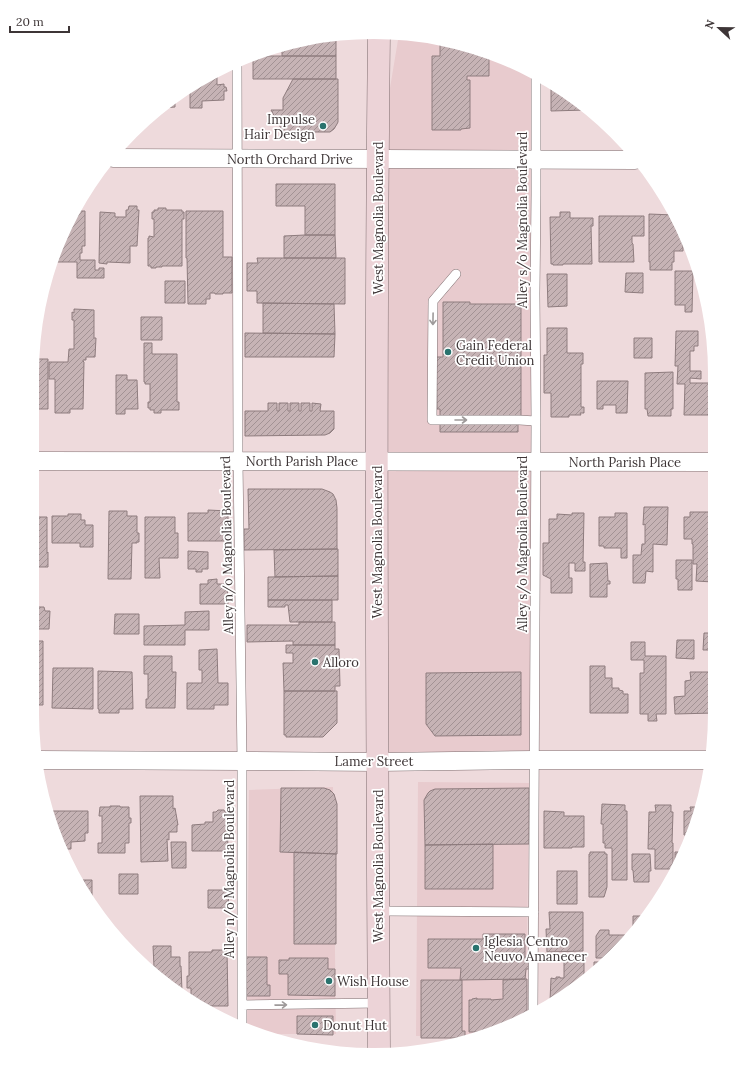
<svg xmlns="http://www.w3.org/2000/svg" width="747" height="1087" viewBox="0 0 747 1087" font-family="Lora,serif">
<defs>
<pattern id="building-hatch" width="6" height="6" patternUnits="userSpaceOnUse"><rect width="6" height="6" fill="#c6b3b5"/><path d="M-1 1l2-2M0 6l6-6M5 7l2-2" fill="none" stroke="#a29294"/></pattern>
</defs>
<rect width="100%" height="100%" fill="#eedadc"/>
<path fill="#e8cbce" d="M399 34 440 39 504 58 536 75 534 760 378 762V160Z
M418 782 529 783 526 1019 476 1036H416Z
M333 787 336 1034H261L247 1030 249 790Z"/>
<path fill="url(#building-hatch)" stroke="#8e7c7e" d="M336 36V56H282V46L307 39Z
M440 39 489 53V76H467V80H470V128L461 129V130H432V56H440Z
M253 56H336V79H253Z
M217 72V85L224 84V87H226L227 91H224V100L202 101V108H190V86Z
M293 79H338V122L337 124 334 129 330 132H283L271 110H283V98Z
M551 83 563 90 586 108V110L551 111Z
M175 97V107L162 108Z
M276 184H335V235H305V206H276Z
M129 206H137V210H139L137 246H130V263L107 262V264L99 263 100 212 115 213V217H126V210H128Z
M158 208H166V210H182V212H184V219H182V266H162V267H156V268H151V266H148V238H149V236L154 237V219H152V212H154V210H158Z
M75 211H85V246H82V253H80V260H95V270H99V268H104V278H77V262H54L67 222Z
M186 211H223V257H232V293H223V294H215V293H210V299H206V304H188L187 258H186Z
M560 212H570V218H593V226H591L592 264H563V265H553V264H551L550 217H560Z
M649 214 674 215 680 222 683 232V251H674V262H672V270H650V262H649Z
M599 216H644V236H632V243L633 244 634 262H599Z
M305 235H335L336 258H284V236Z
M257 258H345V304L257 303V291H247V263H258Z
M675 271H693L692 312H685V305H675Z
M626 273H643V293L625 292Z
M547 274H567V306L548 307Z
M165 281H185V303H165Z
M443 302H470V304H521V417H518V432H440V409H437L436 357H443Z
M263 303 334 304 335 334 263 333Z
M74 309 94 310V338H96L95 357H86V360H83V361L84 362 83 409H70V413H55V379H49V362H68L69 349H74V320H72V312L74 313Z
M141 317H162V340H141Z
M547 328H567V353H583V364H581V407H584V413H580L581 415H569V417H551V393H544V355H547Z
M676 331H698V346H694V351H690V371H701V379L690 378V383H712V415H684L685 384H677L678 366H675Z
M245 333 335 334 334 357H245Z
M634 338H652V358H634Z
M144 343H152V354H177V402H179V410H161V413H154V410H150V408H148V402H150V384H145V382H144Z
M36 359H48V409H32V374L36 373Z
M673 372V409H671V416H648L647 409H645V373Z
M116 375H127V380H137L138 409H125V414H116Z
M597 381H628L627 413H616V405H603V409H597Z
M268 403H277V411H279V403H288V411H290V403H299V411H301V403H310V411H312V403L321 404 320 411H334V429L330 433 325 435 245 436V411H268Z
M248 489H322L330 492 333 494 336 500 337 508V549L244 550V529H249Z
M644 507H668L667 545 653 544V572L646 571 645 583H633V555H641L642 544H645V524L643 525Z
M208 510 228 511V541H188V513H208Z
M109 511H127V516H137V533H139V542H137V543H132L131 579H108Z
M690 512H713V537H714L713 582 696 581 697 564H693V544H692V539H684V517H690Z
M572 513H584L583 562H585V571H575V563H569V578H572V593H551V579L543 575V543H549V519H557V514L572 515Z
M615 513H627V558H621V548H604V546H599V517H615Z
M68 514H81V520H85V525H93V547H80V543H52V516H68Z
M34 517H47V553L48 552V567H32V523H34Z
M145 517H175V533H178V558H159L160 578H145Z
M338 549V576L275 577 274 550Z
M188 551 208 552V569H202V572H196V569H188Z
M676 560H692V590H678V579H676Z
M607 563 608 581H610V584H607V597H590V564Z
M338 576V600H268V577Z
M217 579V584H227L228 604H200V584H208V580Z
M268 600H332V622H290L288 605H285V607H268Z
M34 607H44L45 611H50L49 629H32V612H34Z
M209 611V630H185V645H144V626L185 625V612Z
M115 614H139V634H114Z
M299 622H335V645H293V641L247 642V625H299Z
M704 633H715V650H703Z
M32 636H38V641H43V705H32Z
M677 640H694V659L676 658Z
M631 642H645V656H666V714H656L657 721H648V714H640V673H644V660H631Z
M286 645H335V649H339L340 686H335V691H284L283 663H293V653H286Z
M217 649 218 683H228V705H214V709H187V683H202V670H199V650Z
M144 656H172V672H176L175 708H146V699H148V674H144Z
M590 666H605V678H612V688H619V690L623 691V694H628V713H590Z
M53 668H93V709L52 708Z
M98 671 132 672 133 709H119V713H99V709H98Z
M521 672V735L435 736 426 724V673Z
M690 672H710V681H713L714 713 675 714 674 697 685 696V681L691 680Z
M284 691H337V723L323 737H286V735H284Z
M281 788H324L330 790 334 794 337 804V854L280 852Z
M529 788V844L425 845 424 800 428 793 430 791 435 789Z
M140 796H173V809L175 808 178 825H177V832H169V840L167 839 168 861 141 862Z
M602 804 625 805V811H627V880H612V848H605V843H603V824H601Z
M655 805H671V812H673L672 843H673V869H655V849H648L649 812H656Z
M110 806H120V807H129V818H131V823H129V843H125V853H98V843H102V816H99L100 807H110Z
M690 807H700L691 836V835H684V811H691Z
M218 810H224L225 812H227L228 851H192V825L205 824V822H213V812H216Z
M52 811H88V833H85V841L71 842V849H65L52 821Z
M544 811 564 812V816H584V847H572V848H544Z
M171 842H186V868H172Z
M493 844V889H425V845Z
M294 852 336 854V944H294Z
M590 852H605V854H607V887L604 897H589V854H590Z
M675 852H685L675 870Z
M632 854H650L651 871H649V882H634L633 870H632Z
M557 871H577V904H557Z
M119 874H138V894H119Z
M79 880H92V906L89 903Z
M208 890H229L228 908H208Z
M549 912H583V951L547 952 546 929H550Z
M633 916H647L633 933Z
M600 930H609V935H625V942L621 947H620V949L615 955 607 961V958H596V936Z
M483 934H525V957L529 958V969H526L525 979 460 980 461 968H428V939H483Z
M153 946H171V957H180V966H181L182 991 149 970 145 967H154Z
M212 950H227L228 1006H206L191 997V988H187V976H189V952H212Z
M576 955H585V960H584V977L582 979H579V981L550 1001 551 978 556 979V977H560V978H564V960H576Z
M245 957H267V985H270V996H246L247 988H245Z
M289 958H328V969H335V996L288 995V974H279V960H289Z
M594 962H606L595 969V967H594Z
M527 979V1018L525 1020 489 1032H469V1000H472V999L477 998V999H491V1000L503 999V980Z
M421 980H462V1031H465V1038H421Z
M297 1016H333V1035L297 1034Z"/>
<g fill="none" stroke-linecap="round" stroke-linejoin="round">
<defs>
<path id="lane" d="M237 61 238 461 242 761V1028
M456 274 433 301 432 420H519L536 421
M378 911 534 912
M242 1005 379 1003
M533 1013 536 421 535 294 536 194V75"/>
<path id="street" d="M113 158 635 160
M32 461 715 462
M38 760 242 761 378 762 534 760H710"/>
<path id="secondary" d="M379 33C375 372 377 711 379 1050"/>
</defs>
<use href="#lane" stroke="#7f6e70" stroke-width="10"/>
<use href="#street" stroke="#7f6e70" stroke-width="19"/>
<use href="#secondary" stroke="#7f6e70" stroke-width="23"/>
<use href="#lane" stroke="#fff" stroke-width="9"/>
<use href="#street" stroke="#fff" stroke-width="18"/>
<use href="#secondary" stroke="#ecd3d7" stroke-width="22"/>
</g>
<defs><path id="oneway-shaft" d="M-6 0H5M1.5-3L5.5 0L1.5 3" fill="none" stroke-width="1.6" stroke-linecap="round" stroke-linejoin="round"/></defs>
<g stroke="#9e9a9a">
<use href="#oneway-shaft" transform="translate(433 319) rotate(91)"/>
<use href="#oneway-shaft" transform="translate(461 420)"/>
<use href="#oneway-shaft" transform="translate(281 1005) rotate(-1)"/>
</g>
<g fill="#29736e" stroke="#fff" stroke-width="1.5">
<circle cx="323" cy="126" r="4"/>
<circle cx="448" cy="352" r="4"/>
<circle cx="315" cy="662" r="4"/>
<circle cx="476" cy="948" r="4"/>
<circle cx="329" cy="981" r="4"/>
<circle cx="315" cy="1025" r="4"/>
</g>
<g text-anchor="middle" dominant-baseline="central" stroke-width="3.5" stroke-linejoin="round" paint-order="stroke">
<g font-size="13" fill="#3d3536" stroke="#fff" text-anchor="start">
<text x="315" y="119" text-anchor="end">Impulse<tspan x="315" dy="15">Hair Design</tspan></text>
<text x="456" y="345">Gain Federal<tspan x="456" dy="15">Credit Union</tspan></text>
<text x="323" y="662">Alloro</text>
<text x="484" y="941">Iglesia Centro<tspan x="484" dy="15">Neuvo Amanecer</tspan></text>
<text x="337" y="981">Wish House</text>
<text x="323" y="1025">Donut Hut</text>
</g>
<g font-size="13" fill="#3d3536" stroke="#fff">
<text x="290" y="159">North Orchard Drive</text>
<text transform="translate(378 218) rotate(-90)">West Magnolia Boulevard</text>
<text transform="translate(522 220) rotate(-90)">Alley s/o Magnolia Boulevard</text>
<text x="302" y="461">North Parish Place</text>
<text x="625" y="462">North Parish Place</text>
<text transform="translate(377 542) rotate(-90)">West Magnolia Boulevard</text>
<text transform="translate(522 544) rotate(-90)">Alley s/o Magnolia Boulevard</text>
<text transform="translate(227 545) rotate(-91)">Alley n/o Magnolia Boulevard</text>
<text x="374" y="761">Lamer Street</text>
<text transform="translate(378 866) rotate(-90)">West Magnolia Boulevard</text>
<text transform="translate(229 869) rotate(-90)">Alley n/o Magnolia Boulevard</text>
</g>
</g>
<path d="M0 0H747V1087H0ZM373 39H374A334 334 0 0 1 708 373V714A334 334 0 0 1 374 1048H373A334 334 0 0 1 39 714V373A334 334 0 0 1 373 39Z" fill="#fff" fill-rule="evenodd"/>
<g transform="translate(719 28) rotate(292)" stroke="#ffffff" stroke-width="3" paint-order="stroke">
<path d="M0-3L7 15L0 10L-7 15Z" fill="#3d3536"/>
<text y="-6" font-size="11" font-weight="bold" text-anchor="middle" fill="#3d3536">N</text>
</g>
<path d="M10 26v6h59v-6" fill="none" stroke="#3d3536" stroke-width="2"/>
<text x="16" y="26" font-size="12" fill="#3d3536" stroke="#ffffff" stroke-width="3" paint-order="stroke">20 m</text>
</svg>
